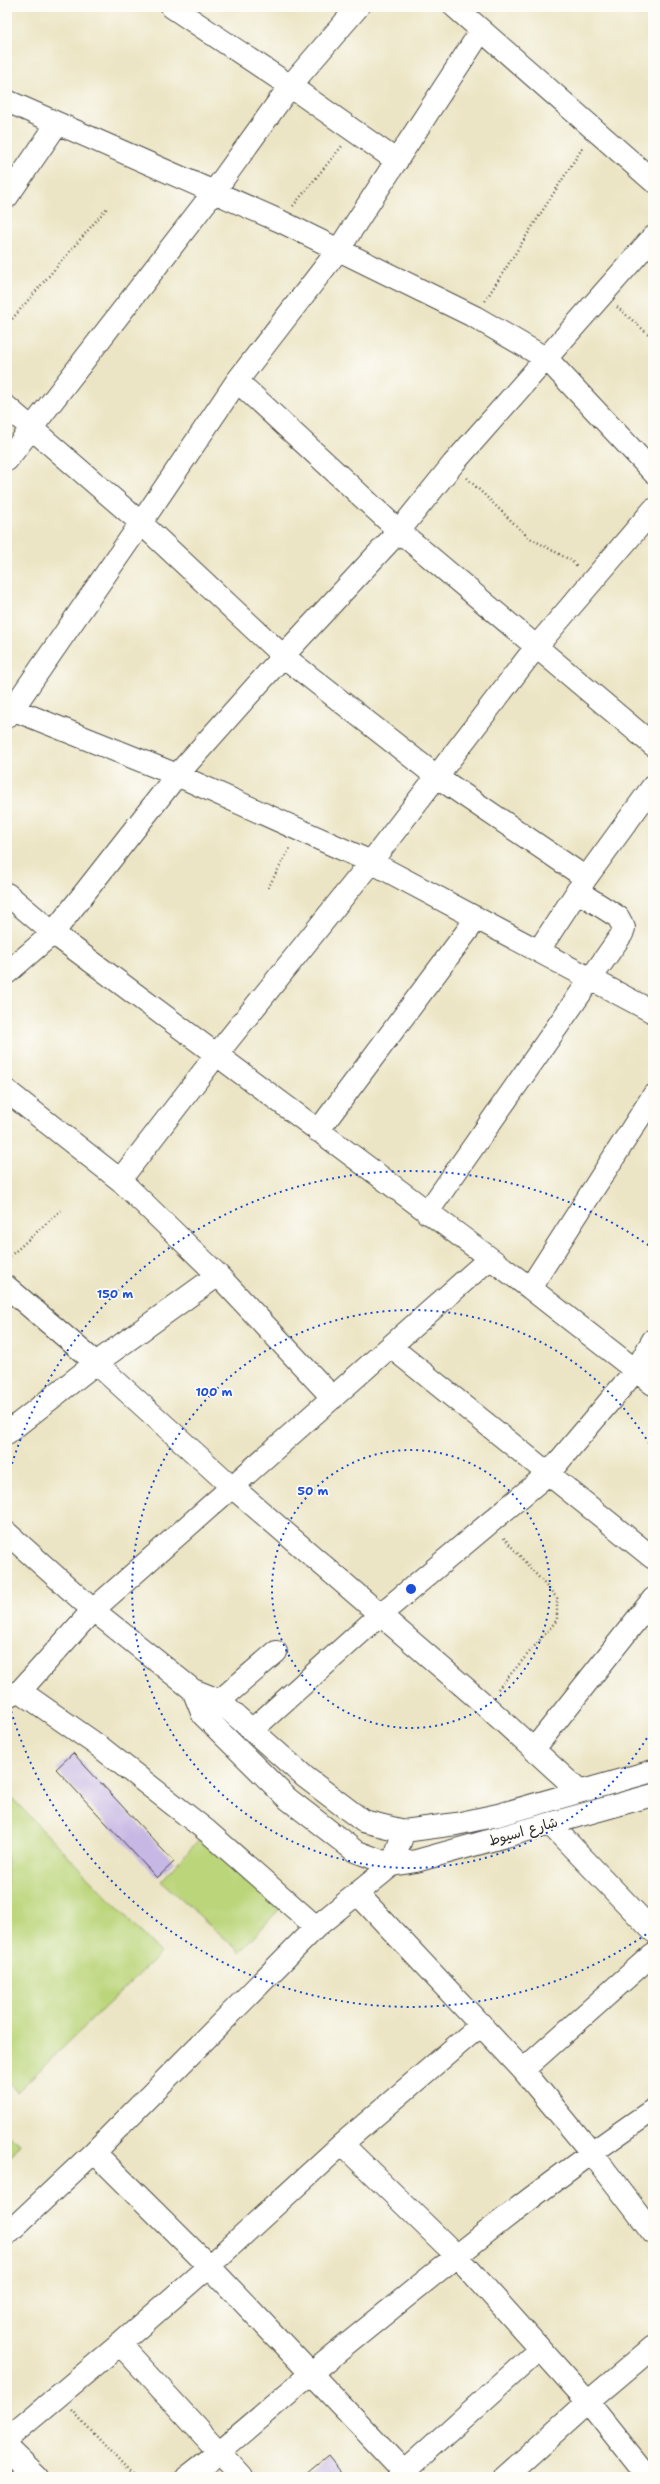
<svg xmlns="http://www.w3.org/2000/svg" width="660" height="2484" viewBox="0 0 660 2484" font-family="'Shantell Sans','Playpen Sans Arabic',sans-serif">
<rect width="100%" height="100%" fill="#fdfcf7"/>
<filter id="ink" filterUnits="userSpaceOnUse"><feTurbulence type="fractalNoise" baseFrequency=".025" numOctaves="2"/><feDisplacementMap in="SourceGraphic" scale="8" xChannelSelector="R" yChannelSelector="G"/><feConvolveMatrix kernelMatrix="1 2 1 2 8 2 1 2 1" color-interpolation-filters="sRGB"/></filter>
<filter id="wash" filterUnits="userSpaceOnUse"><feTurbulence type="fractalNoise" baseFrequency=".012" numOctaves="4" result="noise"/><feDisplacementMap in="SourceGraphic" scale="16" xChannelSelector="R" yChannelSelector="G"/><feGaussianBlur stdDeviation="0.9" result="paint"/><feColorMatrix in="noise" values="0 0 0 0 0 0 0 0 0 0 0 0 0 0 0 0 0 1.4 0 .05"/><feComposite in="paint" operator="in"/></filter>
<g filter="url(#wash)">
<rect width="100%" height="100%" fill="#ece5c5"/>
<path fill="#bbd57a" stroke="#738052" d="M7 1793 161 1953 17 2092 7 2081Z
M203 1835 282 1906 240 1952 161 1881Z
M7 2134 20 2144 7 2161Z"/>
<g id="blocks">
<path fill="#c7b7e4" d="M73 1753 174 1862 157 1878 56 1769Z
M328 2456 345 2477H302Z"/>
</g>
</g>
<g filter="url(#ink)">
<use href="#blocks" fill-opacity="0" stroke="#484742" stroke-width="1"/>
<g fill="none" stroke-linecap="round" stroke-linejoin="round">
<defs>
<path id="minor" d="M172 7 290 86 397 161
M455 7 653 181
M7 101 280 221 475 317 547 359 653 472
M7 197 57 124
M237 381 399 531 653 745
M7 407 141 523 283 656 436 776 586 878
M7 460 213 193 290 86 358 7
M7 707 177 775 371 862 653 1012
M7 717 141 523 237 381 339 249 481 31
M7 894 53 933 530 1288 653 1384
M539 950 586 878 653 786
M7 973 53 933 177 775 283 656 399 531 453 464 653 237
M7 1091 120 1180 218 1275 333 1398
M318 1131 477 918
M120 1180 217 1054 371 862 536 647 653 510
M427 1213 622 934 624 928 618 917 577 891
M7 1287 96 1363 231 1486 485 1705 579 1791
M530 1288 653 1096
M391 1347 653 1558
M7 1433 96 1363 218 1275
M7 1533 93 1610 193 1690 218 1700 305 1777 363 1821 404 1831 456 1824 498 1815 653 1771
M193 1690 203 1715 288 1799 355 1851 392 1865 416 1861 653 1795
M20 1691 100 1747 207 1831 316 1927
M7 1696 20 1691 93 1610 489 1259
M209 1710 276 1652
M252 1730 381 1614 549 1473 636 1370 653 1340
M534 1749 653 1599
M550 1824 653 1931
M357 1893 523 2070 591 2152 653 2233
M523 2070 653 1954
M342 2144 458 2257 588 2402 648 2477
M94 2152 209 2266 409 2477
M7 2234 94 2152 316 1927 392 1865 404 1831
M120 2344 242 2477
M7 2439 120 2344 209 2266 342 2144 482 2024
M7 2448 37 2477
M187 2477C231 2444 271 2407 313 2372 424 2282 535 2190 653 2110
M398 2477 539 2350
M505 2477 588 2402 653 2347"/>
</defs>
<use href="#minor" stroke="#484742" stroke-width="24"/>
<path stroke="#484742" stroke-width="2.5" stroke-dasharray="1 3" stroke-linecap="butt" d="M293 206 342 146
M485 301 583 147
M617 307 653 338
M7 325 107 208
M467 478 528 537 570 560 578 567
M268 888 290 848
M7 1259 61 1210
M498 1689 557 1620V1598L503 1537
M72 2410 134 2477"/>
<use href="#minor" stroke="#fff" stroke-width="22"/>
</g>
</g>
<g fill="none" stroke="#1d4ed8" stroke-width="2" stroke-dasharray="2 4">
<circle cx="411" cy="1589" r="139"/>
<path d="M653 1728A279 279 0 1 1 653 1450"/>
<path d="M651 1931A418 418 0 0 1 7 1697M7 1481A418 418 0 0 1 651 1247"/>
</g>
<g text-anchor="middle" dominant-baseline="central" stroke-width="3.5" stroke-linejoin="round" paint-order="stroke">
<g font-size="14" fill="#2b2b2b" stroke="#fdfcf7">
<text transform="translate(523 1831) rotate(-16)">شارع اسيوط</text>
</g>
</g>
<circle cx="411" cy="1589" r="6" fill="#1d4ed8" stroke="#fdfcf7" stroke-width="2"/>
<g font-size="12" text-anchor="middle" font-weight="bold" fill="#1d4ed8" stroke="#fdfcf7" stroke-width="3.5" stroke-linejoin="round" paint-order="stroke">
<text x="115" y="1298">150 m</text>
<text x="214" y="1396">100 m</text>
<text x="313" y="1495">50 m</text>
</g>
<rect width="660" height="2484" fill="none" stroke="#fdfcf7" stroke-width="24"/>
</svg>
